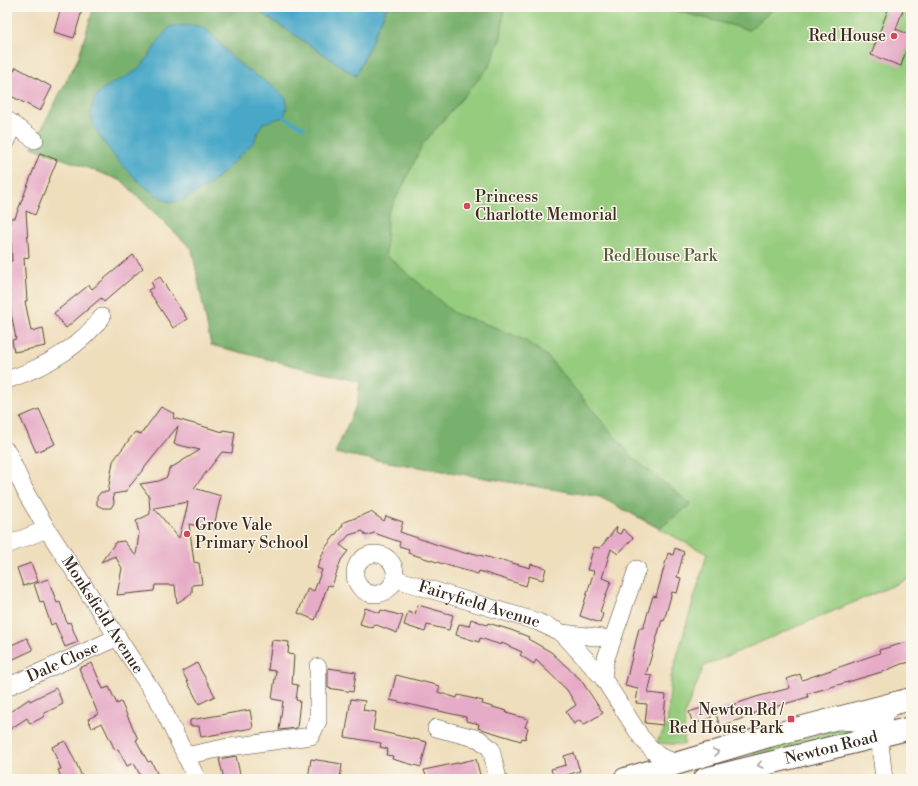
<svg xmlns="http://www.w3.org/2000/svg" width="918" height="786" viewBox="0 0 918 786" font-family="'Libre Bodoni',serif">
<rect width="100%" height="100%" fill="#fbf7ec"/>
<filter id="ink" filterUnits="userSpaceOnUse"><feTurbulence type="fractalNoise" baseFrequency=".025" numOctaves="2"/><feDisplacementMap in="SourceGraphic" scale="8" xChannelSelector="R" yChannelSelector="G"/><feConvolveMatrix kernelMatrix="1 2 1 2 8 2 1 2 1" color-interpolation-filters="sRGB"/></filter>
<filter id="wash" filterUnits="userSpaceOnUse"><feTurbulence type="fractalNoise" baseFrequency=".012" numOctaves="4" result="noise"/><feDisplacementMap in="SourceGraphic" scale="16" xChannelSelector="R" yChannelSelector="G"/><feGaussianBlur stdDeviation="0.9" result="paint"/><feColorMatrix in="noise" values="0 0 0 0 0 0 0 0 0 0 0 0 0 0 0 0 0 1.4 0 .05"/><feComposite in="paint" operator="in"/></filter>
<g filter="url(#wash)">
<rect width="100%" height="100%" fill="#efdebc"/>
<path fill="#96cc7e" stroke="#687b4e" d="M94 7H911V578L704 666 685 713 684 745 656 743 667 725 671 677 707 554 600 497 335 453 357 404 360 382 211 345 192 249 122 181 32 147 78 59Z
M847 727 850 736 755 759 753 749Z"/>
<path fill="#78b06d" stroke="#5a6d46" d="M94 7H253L356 76 387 7H504L501 37 489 67 422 145 405 182 387 215 386 255 454 313 500 329 526 341 547 356 634 459 691 504 660 528 600 497 335 453 357 404 360 382 211 345 192 249 122 181 32 147 78 59Z
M662 7H776L749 30Z"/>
<path fill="#49a8c8" stroke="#426973" d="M253 7H387L356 76Z
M171 26C180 26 194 24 202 27 214 33 221 46 230 55 247 73 270 81 286 98L287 106 284 117 263 123 258 132 254 142 209 186C197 190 186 202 174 202 151 202 97 142 92 120 91 115 91 108 93 102 102 82 123 82 138 69 152 56 157 38 171 26Z"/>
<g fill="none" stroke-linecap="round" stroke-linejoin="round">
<path stroke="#49a8c8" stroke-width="3.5" d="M284 117 304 128"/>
</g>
<g id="blocks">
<path fill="#e6abc6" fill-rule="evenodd" d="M61 7H83L74 38 54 32Z
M889 7H904L896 29 911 35 901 66 871 55Z
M16 67 52 87 40 111 7 94V72L12 75Z
M40 153 57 160 35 215 26 211 29 257 24 258 27 301H25L31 331 43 328 46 346 14 352 12 340 16 339 11 313 8 261H12L10 218H15Z
M133 255 143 268 104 302 101 298 66 328 54 313 89 285 92 289Z
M160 277 187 319 173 328 148 290 154 287 151 282Z
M161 407 175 414 173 418 223 432V430L235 432 232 453 222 452 194 488 221 496 213 530 189 524 194 562 199 563 202 584 192 585V593L177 603 175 585H155L154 591 117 595 122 568 115 556 101 562 116 542 124 541 136 556 139 533 136 521 150 514 149 496 140 484 159 481 167 477 169 469 200 450 174 444 178 426 125 492 113 494 114 503 111 508H103L97 505V497L101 492H108L113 461 135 432 141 434ZM188 502 187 508 179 538 154 508Z
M39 409 55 444 36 452 20 417Z
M371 512 384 521 386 516 403 522 400 532 444 547 468 554V552L502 561V560L530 568 531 564 546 568 543 580 529 576 526 586 479 571 478 574 453 567 408 553 409 549 399 546 400 542 374 533 366 536 363 531 349 535 340 545 348 551 341 560 332 586 328 585 315 620 298 613 308 588 314 591 322 570 317 568 325 548 343 525 342 523Z
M617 527 616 532 620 534 623 529 633 538 618 554 611 549 602 578 611 581 600 612 603 614 600 623 580 616 594 571 587 570 594 547 600 548Z
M675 548 684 552 677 577 681 578 677 593 672 592 664 621 662 620 646 674 652 676 648 693 666 695 663 725 645 723 647 704 636 703 638 689 625 686 639 628H643L653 596 656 597 668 553 673 555Z
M31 563 38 581 23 586 17 568Z
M48 579 57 603 60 602 67 623 70 622 78 642 65 647 55 623 51 625 43 601 40 602 34 584Z
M418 605 453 615 449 630 427 625 425 632 404 625 408 612 415 614Z
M365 608 380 613 381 610 403 616 397 633 374 624 373 628 360 624Z
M471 619 487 625 488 623 511 630 529 637 528 639 551 652 581 680 603 713 583 725 580 720 574 724 566 712 576 705 567 690 536 660 534 664 520 655 522 652 502 643 501 645 480 638 479 642 456 635 459 624 469 626Z
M27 638 33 650 7 662V647Z
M272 640 289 642 288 654 294 655 292 684 298 685 296 700 300 701 297 728 279 730 283 701 272 699 276 671 268 670Z
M911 641V662L901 664 885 671 807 694 808 697 754 713 755 714 720 726 715 711 756 697 790 688 787 679 800 674 802 680 880 653 879 650Z
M92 663 103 689 109 687 117 704 121 702 138 739 136 740 148 762 151 761 160 779H142L134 763 127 766 118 749 115 750 102 723 92 728 88 719 98 714 79 668Z
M197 663 215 696 199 704 182 671Z
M328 668 356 672 353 692 328 688Z
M396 675 440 686 438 692 457 698 458 695 483 701 482 704 507 711 506 713 528 719 525 727 528 728 525 739 522 738 521 741 478 728 479 724 466 721V717L390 700Z
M56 688 63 704 43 714 45 716 30 724 27 718 7 731V714L29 699 30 701Z
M351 699 365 701 363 710 376 712 373 730 427 742 421 767 392 759 393 756 386 755 388 749 380 747 381 743 345 737Z
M708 706 711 718 693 724 689 712Z
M250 710 253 728 201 737 199 726H190V720Z
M65 741 76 763 83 779H62L58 770 61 769 52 747Z
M574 753 580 771 554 779 551 769 566 765 564 756Z
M236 756 241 779H224L219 759Z
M311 759 342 764 340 779H308Z
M476 759 481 779H427L424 770Z"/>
</g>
</g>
<g filter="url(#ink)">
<use href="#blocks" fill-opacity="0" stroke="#564536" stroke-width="1"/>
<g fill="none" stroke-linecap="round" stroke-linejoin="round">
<defs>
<g id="minor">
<path d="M7 120 35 140"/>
<path d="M7 141 12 123"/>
<path d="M7 380C42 368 79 348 102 317"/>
<path id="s1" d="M7 451 27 495 47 529 160 703 197 779"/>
<path d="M7 545 47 529"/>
<circle cx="375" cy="574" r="20"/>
<path id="s2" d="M396 579 538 622 562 633 612 639"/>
<path d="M562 633 603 678 641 737 653 751 661 757 679 764"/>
<path d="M603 678 605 661 637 569"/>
<path id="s3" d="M7 687 118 637"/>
<path d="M840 721 866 723 879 735"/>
<path d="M436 728 479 739 491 749 498 779"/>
<path d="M185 756 223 748 311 736 318 721V667"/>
<path d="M884 779 879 735 885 713 898 702"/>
</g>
<g id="highway">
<path d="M625 779 769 736 911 699"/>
<path id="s4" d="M705 779 911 728"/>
</g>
</defs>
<use href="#minor" stroke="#564536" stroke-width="18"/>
<use href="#highway" stroke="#564536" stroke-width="24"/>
<use href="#minor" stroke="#fff" stroke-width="17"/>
<use href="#highway" stroke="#fff" stroke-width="22"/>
</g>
<defs><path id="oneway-chevron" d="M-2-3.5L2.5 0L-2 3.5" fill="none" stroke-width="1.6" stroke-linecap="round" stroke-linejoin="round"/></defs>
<g stroke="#a79f9a">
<use href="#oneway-chevron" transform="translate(716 752) rotate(-18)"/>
<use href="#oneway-chevron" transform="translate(760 765) rotate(166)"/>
</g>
</g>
<g fill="#d1495b" stroke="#fbf7ec" stroke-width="1.5">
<circle cx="894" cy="36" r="4"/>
<circle cx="467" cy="206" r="4"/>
<circle cx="187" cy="534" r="4"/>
<rect x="787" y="715" width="8" height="8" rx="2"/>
</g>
<g text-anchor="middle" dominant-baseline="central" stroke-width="3" stroke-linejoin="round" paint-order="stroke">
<g font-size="16" fill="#3b2a1e" stroke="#fbf7ec" text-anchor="end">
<text x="886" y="36">Red House</text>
<text x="475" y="197" text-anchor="start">Princess<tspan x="475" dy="18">Charlotte Memorial</tspan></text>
<text x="195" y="525" text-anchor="start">Grove Vale<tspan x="195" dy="18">Primary School</tspan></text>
<text x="783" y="710">Newton Rd /<tspan x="783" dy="18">Red House Park</tspan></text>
</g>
<g font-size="16" fill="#565b3b" stroke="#fbf7ec">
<text x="660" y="256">Red House Park</text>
</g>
<g font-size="16" fill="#3b2a1e" stroke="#fbf7ec">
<text stroke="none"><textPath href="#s2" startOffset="87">Fairyfield Avenue</textPath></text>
<text stroke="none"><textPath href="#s1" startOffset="190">Monksfield Avenue</textPath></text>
<text stroke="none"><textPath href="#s3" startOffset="61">Dale Close</textPath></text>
<text stroke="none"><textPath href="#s4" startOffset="130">Newton Road</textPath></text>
</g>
</g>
<rect width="918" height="786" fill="none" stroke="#fbf7ec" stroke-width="24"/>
</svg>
